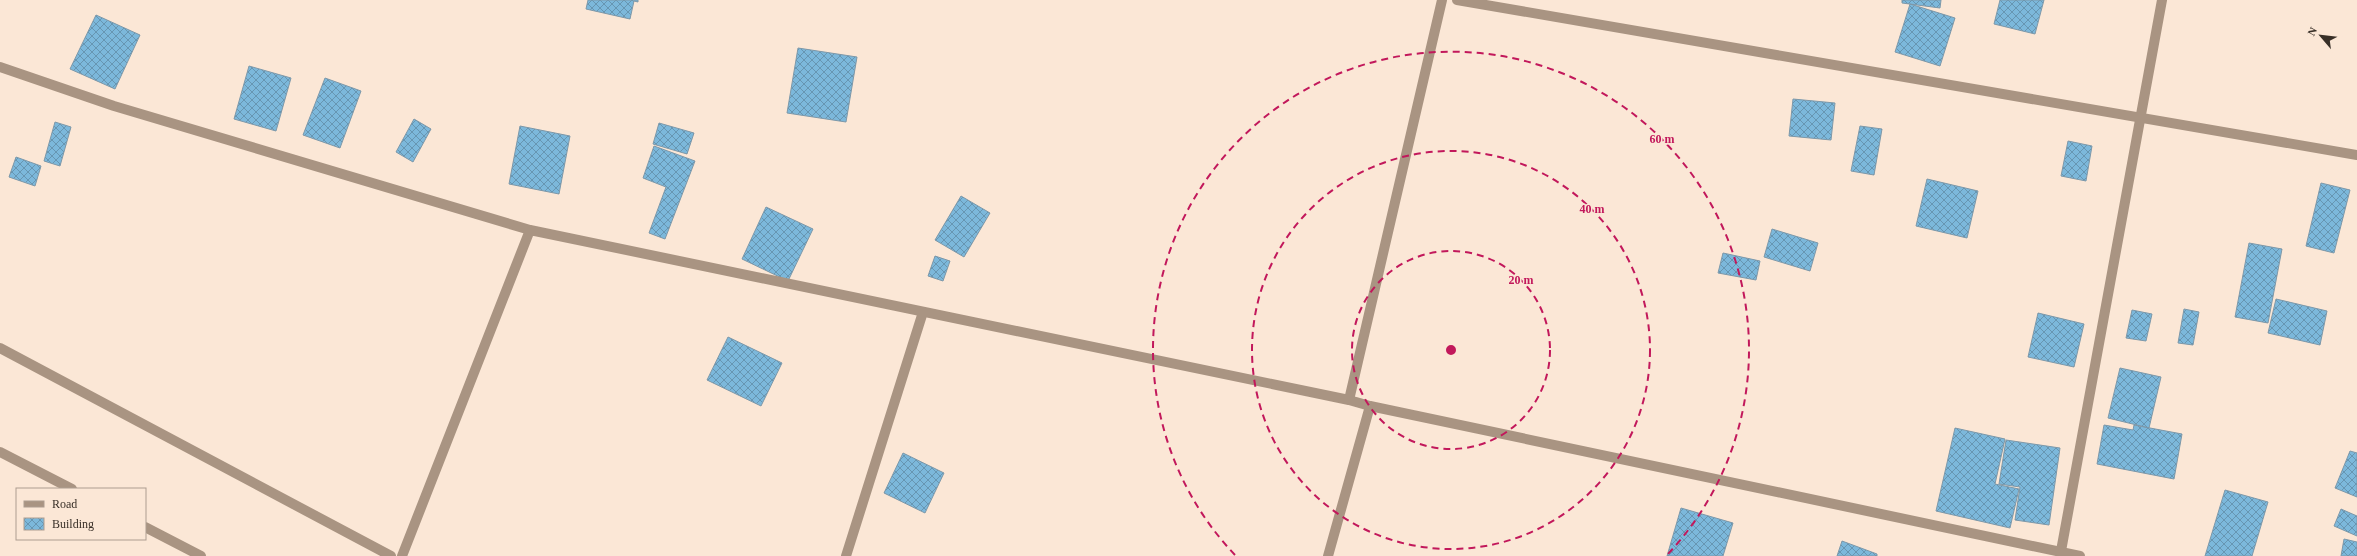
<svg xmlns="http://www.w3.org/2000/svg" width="2357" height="556" viewBox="0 0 2357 556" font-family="Georgia,serif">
<defs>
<pattern id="building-cross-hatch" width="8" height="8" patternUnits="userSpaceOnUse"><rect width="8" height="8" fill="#7cb8db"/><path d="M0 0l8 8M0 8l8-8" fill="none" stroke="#6796b2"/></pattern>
</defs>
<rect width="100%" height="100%" fill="#fbe7d6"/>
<path fill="url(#building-cross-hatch)" stroke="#7d98a9" d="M588 0H638V2L634 1 630 19 586 9Z
M1902 0H1941L1940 8 1902 3Z
M2000 0H2044L2035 34 1994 24Z
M1910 4 1955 18 1940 66 1895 52Z
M96 15 140 35 115 89 70 69Z
M798 48 857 57 846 122 787 113Z
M249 66 291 78 276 131 234 119Z
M325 78 361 91 340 148 303 135Z
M1793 99 1835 103 1831 140 1789 136Z
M414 119 431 129 413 162 396 152Z
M55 122 71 127 60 166 44 161Z
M659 123 694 133 687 154 653 144Z
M520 126 570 136 559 194 509 184Z
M1860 126 1882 129 1874 175 1851 171Z
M2068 141 2092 146 2086 181 2061 176Z
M654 146 695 161 665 239 649 233 666 187 643 178Z
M16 157 41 166 35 186 9 177Z
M1927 179 1978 191 1967 238 1916 226Z
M2321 183 2350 190 2334 253 2306 246Z
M961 196 990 213 964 257 935 240Z
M766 207 813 229 788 281 742 259Z
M1772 229 1818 243 1810 271 1764 257Z
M2249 243 2282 249 2268 323 2235 317Z
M1723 253 1760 261 1756 280 1718 273Z
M935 256 950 261 943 281 928 276Z
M2276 299 2327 311 2320 345 2268 333Z
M2184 309 2199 312 2193 345 2178 343Z
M2132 310 2152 314 2146 341 2126 338Z
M2038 313 2084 324 2074 367 2028 357Z
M728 337 782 363 761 406 707 380Z
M2120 368 2161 377 2149 428 2108 418Z
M2104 425 2133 430 2134 425 2182 434 2174 479 2097 464Z
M1955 428 2005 439 1995 484 2019 489 2010 528 1936 511Z
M2006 440 2060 448 2049 525 2015 520 2020 487 1999 484Z
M2350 451 2357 453V497L2335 488Z
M903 453 944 473 925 513 884 493Z
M2225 490 2268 502 2252 556H2205Z
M1681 508 1733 523 1723 556H1667Z
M2341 509 2357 516V536L2334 526Z
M2344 539 2357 542V556H2341Z
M1842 541 1877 554V556H1837Z"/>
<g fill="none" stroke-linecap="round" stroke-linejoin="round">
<path stroke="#a99482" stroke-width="10" d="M1457 0 2357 155
M0 67 114 106 530 230 1349 400 1370 406 2080 556
M0 348 391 556
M1349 400 1442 0
M0 452 72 489
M145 527 201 556
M2061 551 2162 0
M402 556 530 230
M846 556 923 312
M1328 556 1370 406"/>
</g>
<g fill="none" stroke="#c2185b" stroke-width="2" stroke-dasharray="7 5">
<circle cx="1451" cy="350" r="99"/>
<circle cx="1451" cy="350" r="199"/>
<path d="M1235 555A298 298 0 1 1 1667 555"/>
</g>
<circle cx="1451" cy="350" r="6" fill="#c2185b" stroke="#fbe7d6" stroke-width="2"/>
<g font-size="12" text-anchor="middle" font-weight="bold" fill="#c2185b" stroke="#fbe7d6" stroke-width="3" stroke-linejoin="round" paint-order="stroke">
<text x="1662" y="143">60 m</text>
<text x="1592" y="213">40 m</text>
<text x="1521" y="284">20 m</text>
</g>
<rect x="16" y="488" width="130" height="52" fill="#fbe7d6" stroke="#ad9d90"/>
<rect x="24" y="501" width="20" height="6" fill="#a99482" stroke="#ad9d90"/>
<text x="52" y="508" font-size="12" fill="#382f27">Road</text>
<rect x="24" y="518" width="20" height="12" fill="url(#building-cross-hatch)" stroke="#ad9d90"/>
<text x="52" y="528" font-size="12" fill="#382f27">Building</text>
<g transform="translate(2321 36) rotate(298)" stroke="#fbe7d6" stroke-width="3" paint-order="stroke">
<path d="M0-3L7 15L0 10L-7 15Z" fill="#382f27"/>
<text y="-6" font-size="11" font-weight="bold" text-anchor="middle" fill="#382f27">N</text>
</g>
</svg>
